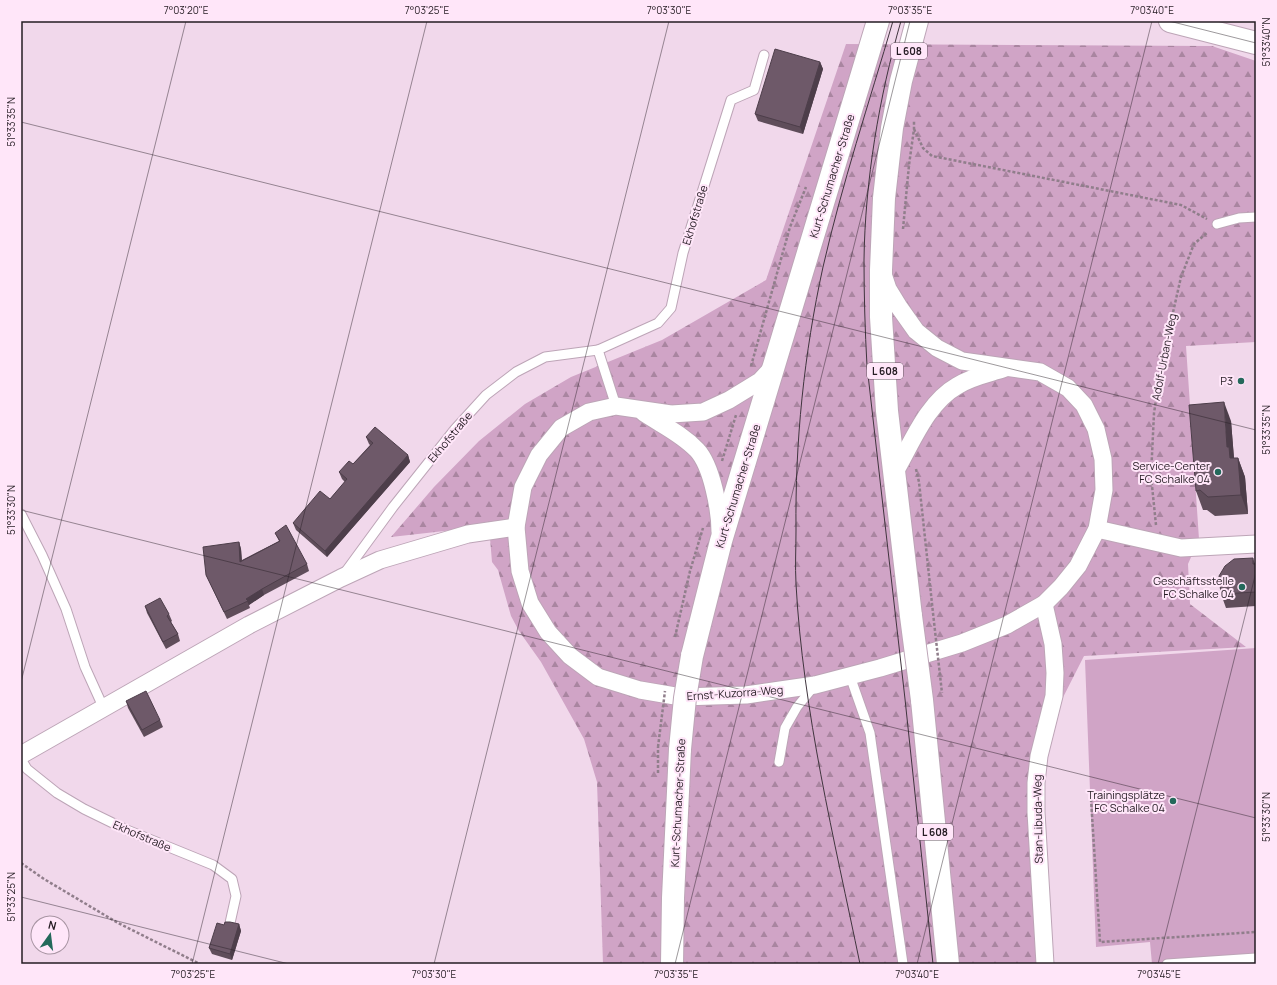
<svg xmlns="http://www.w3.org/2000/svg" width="1277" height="985" font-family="Manrope,sans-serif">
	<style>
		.grass { fill: #d0a4c6 }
		.forest { fill: url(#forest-firs) }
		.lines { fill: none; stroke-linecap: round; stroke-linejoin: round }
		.lane-casing { stroke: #bda5b7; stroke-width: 11 }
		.street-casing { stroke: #bda5b7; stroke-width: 19 }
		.primary-casing { stroke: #bda5b7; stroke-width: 24 }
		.highway-casing { stroke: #bda5b7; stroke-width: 24 }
		.path { stroke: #907e8b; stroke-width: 2.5; stroke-dasharray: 3 2; stroke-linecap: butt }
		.lane { stroke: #fff; stroke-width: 9 }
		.street { stroke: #fff; stroke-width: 17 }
		.primary { stroke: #fff; stroke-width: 22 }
		.highway { stroke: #fff; stroke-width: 22 }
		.tram { stroke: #40353e; stroke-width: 1 }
		.primary-bridge-casing { stroke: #bda5b7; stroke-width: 24; stroke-linecap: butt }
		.path-bridge { stroke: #907e8b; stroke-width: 2.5; stroke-dasharray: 3 2; stroke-linecap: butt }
		.primary-bridge { stroke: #fff; stroke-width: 22 }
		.wall { fill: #5f4d5a }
		.shaded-wall { fill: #4d3e4a }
		.building { fill: #6e5969; stroke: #4d3e4a }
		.ticks { fill: none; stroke: #251c23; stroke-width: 1; stroke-opacity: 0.45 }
		.poi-dot { fill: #24695b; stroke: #ffe6f9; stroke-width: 1.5 }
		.labels { text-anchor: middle; stroke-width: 4; stroke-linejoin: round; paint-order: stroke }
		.shield { fill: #ffe6f9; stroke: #665963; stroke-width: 1 }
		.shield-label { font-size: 10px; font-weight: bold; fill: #251c23 }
		.street-label { font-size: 11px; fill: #251c23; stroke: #ffe6f9 }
		.poi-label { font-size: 11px; fill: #251c23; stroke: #ffe6f9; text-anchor: end }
		.neatline { fill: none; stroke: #251c23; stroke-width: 1.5 }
		.ticks-label { font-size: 10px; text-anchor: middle; fill: #251c23 }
	</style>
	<defs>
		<pattern id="forest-firs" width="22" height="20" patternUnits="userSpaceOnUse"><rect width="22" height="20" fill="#d0a4c6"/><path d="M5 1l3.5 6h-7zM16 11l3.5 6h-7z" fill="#a985a0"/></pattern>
	</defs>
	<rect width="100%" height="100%" fill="#f1d8eb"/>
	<!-- grass -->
	<path class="grass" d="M1256 648V964H1152L1150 942 1096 947 1085 660Z"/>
	<!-- forest -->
	<path class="forest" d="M846 44 1212 46 1256 61V342L1186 346 1199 539 1188 564 1190 604 1246 647 1084 656 1049 725 1034 781 1043 964H603L597 782 584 739 541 662 519 631 511 616 498 570 492 562 489 526 391 537 434 487 479 441 525 404 571 377 662 340 766 280Z"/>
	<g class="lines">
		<defs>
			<g id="lane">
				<path d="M1217 224 1239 218 1256 217"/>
				<path d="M616 406 598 350 658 323 671 308 683 253 731 100 754 90 764 55"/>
				<path d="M21 514 42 555 66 609 85 667 104 709"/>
				<path d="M344 574 393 507 455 429 486 395 516 372 545 357 598 350"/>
				<path d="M850 676 870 733 903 964"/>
				<path d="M21 759 27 769 57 793 84 809 127 830 213 865 232 879 236 896 230 923"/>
				<path d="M779 762 785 728 797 707 815 685"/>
				<path d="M1167 964 1256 958"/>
			</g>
			<g id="street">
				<path d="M774 366 760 381 729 400 703 412 671 414 616 406 589 412 561 428 539 455 523 487 516 527 520 571 530 603 548 632 570 656 598 677 640 690 681 697 746 695 815 685 880 668 962 643 1007 625 1044 604 1061 587 1078 566 1097 529 1104 490 1103 459 1096 429 1084 405 1068 388 1040 372 962 361 937 348 916 331 899 307 888 289 883 274"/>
				<path d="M644 413C662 425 682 434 697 450 712 466 720 511 720 532"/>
				<path d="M895 472C912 443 927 403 957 386 971 377 987 374 1003 369"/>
				<path d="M1097 529 1181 548 1256 544"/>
				<path d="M1044 604 1053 644 1055 673 1054 696 1039 756 1036 783V812L1045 964"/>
				<path d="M21 755 249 625 341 578 380 560 468 534 516 527"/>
			</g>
			<g id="primary">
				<path d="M911 616 887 411 881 317V270L884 198 892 128 901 81 917 21"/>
				<path d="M692 656 721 541 878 21"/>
				<path d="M922 700 948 964"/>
				<path d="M672 964 673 898 680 749"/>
			</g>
			<path id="highway" d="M1170 21 1256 43"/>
		</defs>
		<!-- lane casing -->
		<use href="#lane" class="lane-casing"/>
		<!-- street casing -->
		<use href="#street" class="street-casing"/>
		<!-- primary casing -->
		<use href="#primary" class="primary-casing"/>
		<!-- highway casing -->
		<use href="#highway" class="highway-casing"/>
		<!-- path -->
		<g class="path">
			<path d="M914 129 923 148 932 156 1181 205 1207 219"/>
			<path d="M903 229 909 165 914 129V121"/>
			<path d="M751 366 790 227 806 187"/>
			<path d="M722 461 736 415"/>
			<path d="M916 469 919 482 933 613"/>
			<path d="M1156 525 1151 476 1154 413 1162 361 1181 277 1194 244 1208 232"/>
			<path d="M675 637 690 571 703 528"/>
			<path d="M658 773V747"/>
			<path d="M1091 799 1100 942 1256 932"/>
			<path d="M21 863 44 879 118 923 200 964"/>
		</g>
		<!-- lane -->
		<use href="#lane" class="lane"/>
		<!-- street -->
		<use href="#street" class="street"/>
		<!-- primary -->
		<use href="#primary" class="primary"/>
		<!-- highway -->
		<use href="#highway" class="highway"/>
		<!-- tram -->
		<g class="tram">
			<path d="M901 21C879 97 865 181 864 260 864 295 865 331 867 366L905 699 933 964"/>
			<path d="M860 964C834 838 803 712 796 584 795 566 796 548 796 530 795 442 804 354 823 267 842 184 869 103 893 21"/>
		</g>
		<defs>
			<g id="primary-bridge">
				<path d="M911 616 922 700"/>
				<path d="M680 749 685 698 692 656"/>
			</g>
		</defs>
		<!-- primary-bridge casing -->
		<use href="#primary-bridge" class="primary-bridge-casing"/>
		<!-- path-bridge -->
		<g class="path-bridge">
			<path d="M933 613 942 693"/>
			<path d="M658 747 665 691"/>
		</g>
		<!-- primary-bridge -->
		<use href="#primary-bridge" class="primary-bridge"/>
	</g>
	<!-- wall -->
	<g class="wall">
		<path d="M820 62 823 69 803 134 758 121 755 114Z"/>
		<path d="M1231 421 1234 458H1238L1245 477 1248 514 1215 516 1207 510H1203L1196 491Z"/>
		<path d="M366 437 408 455 410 462 327 557 296 530 293 523 330 499 345 482 342 479 339 472 353 464 370 445 369 444Z"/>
		<path d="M275 533 307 564 309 571 264 595 249 605 250 608 227 619 209 581 206 575 239 542 241 549 242 560 279 541Z"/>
		<path d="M1253 558 1255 564H1256V606L1226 608 1221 594Z"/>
		<path d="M145 606 169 614 172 621 171 622 178 634 180 641 166 649 147 613Z"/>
		<path d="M126 701 160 720 163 727 144 737 128 708Z"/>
		<path d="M239 924 241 931 232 960 212 954 209 948 224 925Z"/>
	</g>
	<!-- shaded-wall -->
	<g class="shaded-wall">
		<path d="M820 62 823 69 803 134 800 127Z"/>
		<path d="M1224 402 1231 421 1234 459 1230 458 1227 447Z"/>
		<path d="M408 455 410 462 327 557 325 551Z"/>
		<path d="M1238 458 1245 477 1248 514 1241 495Z"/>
		<path d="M239 542 241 549 242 568 240 562Z"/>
		<path d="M262 589 264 595 249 605 246 599Z"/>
		<path d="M239 924 241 931 232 960 230 954Z"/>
	</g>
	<!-- building -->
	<g class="building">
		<path d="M775 49 820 62 800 127 755 114Z"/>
		<path d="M1224 402 1227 447H1229L1230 458H1238L1241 495 1208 497 1200 490 1196 491 1189 405Z"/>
		<path d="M375 427 408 455 325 551 293 523 320 491 330 499 347 479 339 472 349 461 353 464 373 443 366 437Z"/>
		<path d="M286 525 307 564 262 589 246 599 248 601 224 612 206 575 203 547 239 542 240 562 280 541 275 533Z"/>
		<path d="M1253 558V564H1256V592L1221 594 1219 576 1225 566 1234 559Z"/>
		<path d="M160 598 169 614 167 616 178 634 163 642 145 606Z"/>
		<path d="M146 691 160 720 142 730 126 701Z"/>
		<path d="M225 922H230L239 924 230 954 209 948 217 923 224 925Z"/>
	</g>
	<!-- ticks -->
	<path class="ticks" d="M1169 21 1256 43M21 122 1256 430M21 510 1256 818M21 682 186 21M21 897 289 964M192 964 427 21M434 964 669 21M675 964 910 21M917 964 1152 21M1158 964 1256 572"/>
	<!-- markers -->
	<g class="poi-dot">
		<circle cx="1241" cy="381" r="4"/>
		<circle cx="1218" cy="472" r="4"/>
		<circle cx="1242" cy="587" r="4"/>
		<circle cx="1173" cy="801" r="4"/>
	</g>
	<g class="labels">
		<!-- shield labels -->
		<g class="shield">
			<rect x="891" y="43" width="36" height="16" rx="3"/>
			<rect x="867" y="363" width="36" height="16" rx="3"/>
			<rect x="917" y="824" width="36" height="16" rx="3"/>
		</g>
		<g class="shield-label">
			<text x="909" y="55">L 608</text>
			<text x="885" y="375">L 608</text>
			<text x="935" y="836">L 608</text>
		</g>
		<!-- street labels -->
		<g class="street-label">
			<text transform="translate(832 176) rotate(-73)" y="4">Kurt-Schumacher-Straße</text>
			<text transform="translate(695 215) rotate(-73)" y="4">Ekhofstraße</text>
			<text transform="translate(1164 357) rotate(-79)" y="4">Adolf-Urban-Weg</text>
			<text transform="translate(450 437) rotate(-50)" y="4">Ekhofstraße</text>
			<text transform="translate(738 486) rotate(-73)" y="4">Kurt-Schumacher-Straße</text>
			<text transform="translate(735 693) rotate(-4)" y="4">Ernst-Kuzorra-Weg</text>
			<text transform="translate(678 803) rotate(-87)" y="4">Kurt-Schumacher-Straße</text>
			<text transform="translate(1038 819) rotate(-91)" y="4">Stan-Libuda-Weg</text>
			<text transform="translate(142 836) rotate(23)" y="4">Ekhofstraße</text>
		</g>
		<!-- poi labels -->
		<g class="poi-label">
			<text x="1233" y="385">P3</text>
			<text x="1210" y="470">Service-Center<tspan x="1210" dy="13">FC Schalke 04</tspan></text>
			<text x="1234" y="585">Geschäftsstelle<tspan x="1234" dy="13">FC Schalke 04</tspan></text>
			<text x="1165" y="799">Trainingsplätze<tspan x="1165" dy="13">FC Schalke 04</tspan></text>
		</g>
	</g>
	<!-- border -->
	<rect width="1277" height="985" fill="none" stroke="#ffe6f9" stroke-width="44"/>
	<!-- north arrow -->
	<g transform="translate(50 935) rotate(14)"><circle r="19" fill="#ffe6f9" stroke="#a895a3"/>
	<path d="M0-3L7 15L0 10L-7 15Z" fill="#24695b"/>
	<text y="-6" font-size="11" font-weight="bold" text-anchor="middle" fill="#251c23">N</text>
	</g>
	<rect x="22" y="22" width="1233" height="941" class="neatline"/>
	<g class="ticks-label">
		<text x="186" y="14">7°03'20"E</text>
		<text x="427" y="14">7°03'25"E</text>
		<text x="669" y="14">7°03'30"E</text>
		<text x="910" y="14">7°03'35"E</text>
		<text x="1152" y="14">7°03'40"E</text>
		<text transform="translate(1266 42) rotate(-90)" y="4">51°33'40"N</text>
		<text transform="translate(11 122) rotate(-90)" y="4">51°33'35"N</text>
		<text transform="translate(1266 430) rotate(-90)" y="4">51°33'35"N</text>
		<text transform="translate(11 510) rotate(-90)" y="4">51°33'30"N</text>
		<text transform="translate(1266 817) rotate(-90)" y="4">51°33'30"N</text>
		<text transform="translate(11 897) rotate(-90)" y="4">51°33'25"N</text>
		<text x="193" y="978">7°03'25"E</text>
		<text x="434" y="978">7°03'30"E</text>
		<text x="676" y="978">7°03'35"E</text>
		<text x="917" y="978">7°03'40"E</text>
		<text x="1159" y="978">7°03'45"E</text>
	</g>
</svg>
